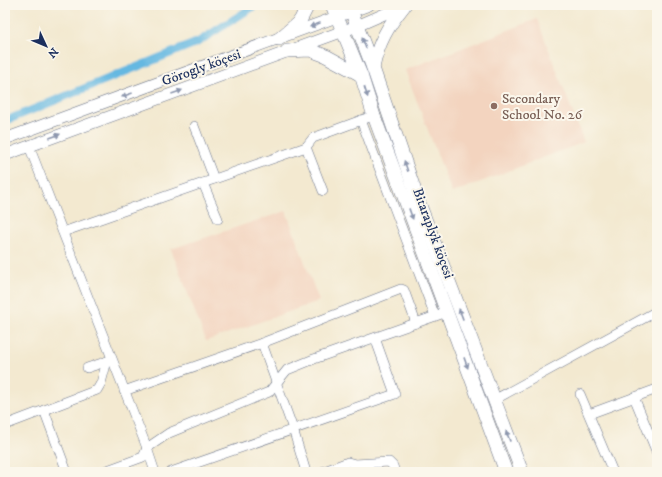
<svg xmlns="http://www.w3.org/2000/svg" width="662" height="477" font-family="'IM FELL DW Pica',serif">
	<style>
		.built { fill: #f3d4bf }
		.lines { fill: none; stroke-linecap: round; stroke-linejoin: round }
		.canal { stroke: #65b8e1; stroke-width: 8 }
		.minor-casing { stroke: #677086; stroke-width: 10 }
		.major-casing { stroke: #677086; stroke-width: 12 }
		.highway-casing { stroke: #677086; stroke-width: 14 }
		.minor { stroke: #fff; stroke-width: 9 }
		.major { stroke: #fff; stroke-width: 11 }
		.highway { stroke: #fff; stroke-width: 13 }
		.oneway { fill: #8d97ae }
		.education-dot { fill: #8d6e63; stroke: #fbf7ec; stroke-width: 1.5 }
		.labels { text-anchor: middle; stroke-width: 4; stroke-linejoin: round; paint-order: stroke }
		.street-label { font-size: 14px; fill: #1b2f5e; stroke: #fbf7ec }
		.education-label { font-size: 14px; fill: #785e54; stroke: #fbf7ec; text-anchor: start }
	</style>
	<rect width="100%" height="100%" fill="#fbf7ec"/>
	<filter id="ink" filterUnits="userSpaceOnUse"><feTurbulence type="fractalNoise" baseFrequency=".025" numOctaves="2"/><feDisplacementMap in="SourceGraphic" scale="8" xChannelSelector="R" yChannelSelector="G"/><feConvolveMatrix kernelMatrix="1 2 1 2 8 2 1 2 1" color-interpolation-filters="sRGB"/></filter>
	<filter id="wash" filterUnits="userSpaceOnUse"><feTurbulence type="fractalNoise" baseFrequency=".012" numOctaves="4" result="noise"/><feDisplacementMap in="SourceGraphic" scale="16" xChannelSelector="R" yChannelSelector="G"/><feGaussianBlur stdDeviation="0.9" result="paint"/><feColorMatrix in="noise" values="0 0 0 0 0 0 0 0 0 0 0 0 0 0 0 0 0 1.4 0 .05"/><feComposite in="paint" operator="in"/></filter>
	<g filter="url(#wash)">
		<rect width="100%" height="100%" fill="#f3e9d0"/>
		<!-- built -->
		<g class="built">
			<path d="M537 19 584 142 452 193 405 70Z"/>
			<path d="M286 211 319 301 206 341 171 249Z"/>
		</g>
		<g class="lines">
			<!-- canal -->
			<path class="canal" d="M5 121 198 42 256 5"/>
		</g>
	</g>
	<g filter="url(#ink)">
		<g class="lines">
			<defs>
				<g id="minor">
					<path d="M361 120 435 316"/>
					<path d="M194 126 214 179"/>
					<path d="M29 146 147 448 169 433 269 392 287 370 314 359 447 312"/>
					<path d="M203 183 218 219"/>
					<path d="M323 191 306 147 313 138 367 118"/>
					<path d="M63 232 306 147"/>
					<path d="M87 368 111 360"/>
					<path d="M124 391 262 343"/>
					<path d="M580 394 613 472"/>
					<path d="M634 397 657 453"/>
					<path d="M494 400 657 311"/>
					<path d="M44 410 67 472"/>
					<path d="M589 414 657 389"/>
					<path d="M5 425 97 390 101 383 107 361"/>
					<path d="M147 448 155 472"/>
					<path d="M355 464 389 462 393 466 395 472"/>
					<path d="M102 472 143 457 147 448"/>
					<path d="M171 472 395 394 375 338"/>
					<path d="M306 472 293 429 262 343 401 289 404 290 416 323"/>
					<path d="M322 472 348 462 355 464 358 472"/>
				</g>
				<g id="major">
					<path d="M5 139 369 5"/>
					<path d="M5 155 357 26 405 5"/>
				</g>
				<g id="highway">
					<path d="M332 5 361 75 374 116 506 472"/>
					<path d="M349 5 373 68 419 203 522 472"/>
					<path d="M279 39 300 21 308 5"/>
					<path d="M287 51 310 50 326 56 361 75"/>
					<path d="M373 68C378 43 388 26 404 6"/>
				</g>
			</defs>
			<!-- minor casing -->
			<use href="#minor" class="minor-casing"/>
			<!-- major casing -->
			<use href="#major" class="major-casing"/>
			<!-- highway casing -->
			<use href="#highway" class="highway-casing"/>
			<!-- minor -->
			<use href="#minor" class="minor"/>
			<!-- major -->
			<use href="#major" class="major"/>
			<!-- highway -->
			<use href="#highway" class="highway"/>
		</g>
		<!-- one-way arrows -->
		<defs><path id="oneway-solid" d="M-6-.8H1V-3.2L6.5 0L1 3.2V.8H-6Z"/></defs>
		<g class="oneway">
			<use href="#oneway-solid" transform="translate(315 25) rotate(159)"/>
			<use href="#oneway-solid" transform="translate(364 43) rotate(-110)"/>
			<use href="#oneway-solid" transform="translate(177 92) rotate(-20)"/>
			<use href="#oneway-solid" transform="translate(366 92) rotate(72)"/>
			<use href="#oneway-solid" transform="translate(127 95) rotate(160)"/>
			<use href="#oneway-solid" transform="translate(55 136) rotate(-20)"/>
			<use href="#oneway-solid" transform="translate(406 166) rotate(-109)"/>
			<use href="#oneway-solid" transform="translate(411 214) rotate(70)"/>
			<use href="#oneway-solid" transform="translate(461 314) rotate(-111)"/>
			<use href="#oneway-solid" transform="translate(466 363) rotate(70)"/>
			<use href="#oneway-solid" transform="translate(508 436) rotate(-111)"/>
		</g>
	</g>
	<!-- markers -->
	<circle class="education-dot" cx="494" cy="106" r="4"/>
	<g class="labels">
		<!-- street labels -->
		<g class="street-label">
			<text transform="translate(201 67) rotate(-20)" y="5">Görogly köçesi</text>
			<text transform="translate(434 233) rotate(70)" y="5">Bitaraplyk köçesi</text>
		</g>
		<!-- education labels -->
		<g class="education-label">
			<text x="502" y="103">Secondary<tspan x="502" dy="16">School No. 26</tspan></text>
		</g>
	</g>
	<!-- margin -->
	<rect width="662" height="477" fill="none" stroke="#fbf7ec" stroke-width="20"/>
	<!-- north arrow -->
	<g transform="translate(46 46) rotate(134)" stroke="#fbf7ec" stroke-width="3" paint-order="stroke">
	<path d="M0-3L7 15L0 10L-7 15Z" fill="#1b2f5e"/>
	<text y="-6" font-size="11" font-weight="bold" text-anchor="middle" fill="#1b2f5e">N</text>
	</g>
</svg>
